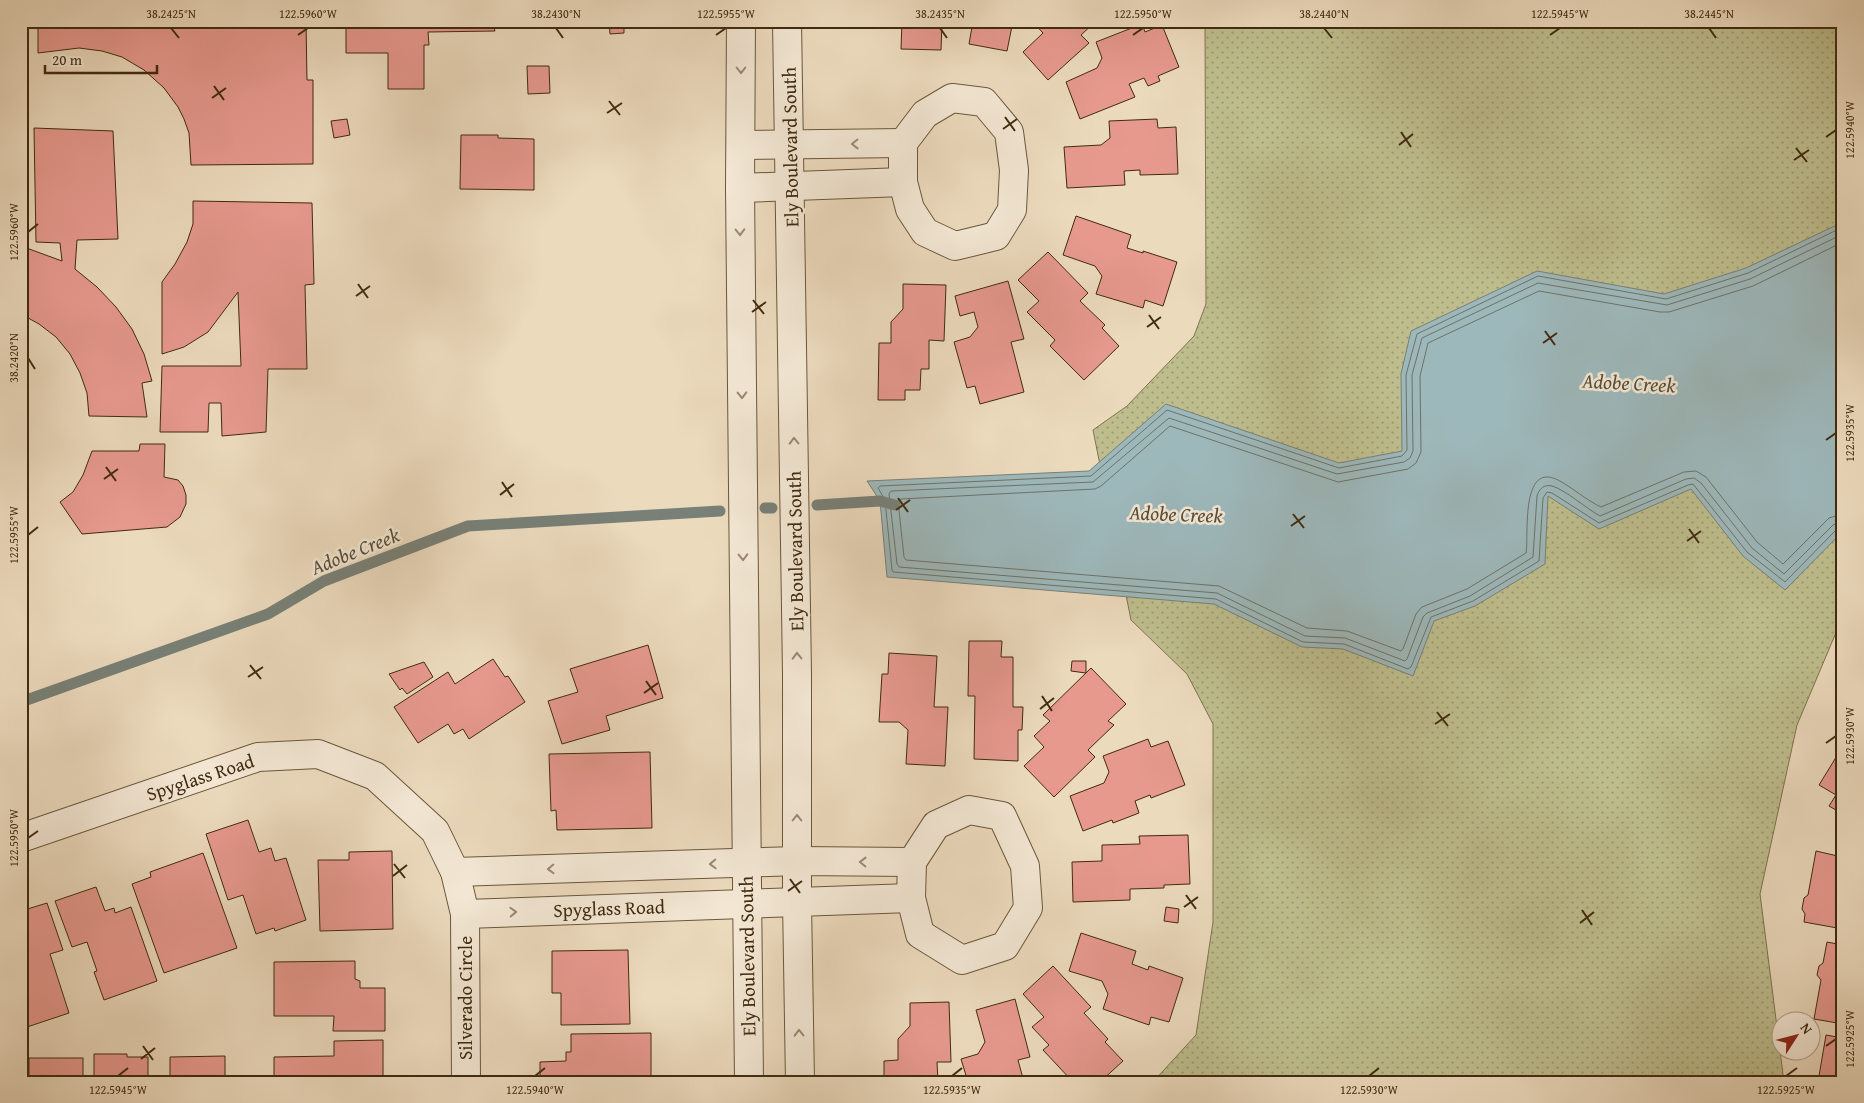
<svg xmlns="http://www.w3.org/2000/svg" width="1864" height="1103" font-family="'Gentium Book Plus',serif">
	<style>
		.grass { fill: url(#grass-dots); stroke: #7f744e }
		.water { fill: #9db8bb; stroke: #788077 }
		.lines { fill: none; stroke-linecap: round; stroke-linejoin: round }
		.shore { stroke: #6e7266; stroke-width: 1 }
		.stream { stroke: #788077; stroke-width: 11 }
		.building { fill: #e7998e; stroke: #402b10 }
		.minor-casing { stroke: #6b573b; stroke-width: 30 }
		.tertiary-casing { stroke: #6b573b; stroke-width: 30 }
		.minor { stroke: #f3e7d4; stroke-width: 28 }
		.tertiary { stroke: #f3e7d4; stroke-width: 28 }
		.oneway { stroke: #9a8972 }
		.ticks { fill: none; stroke: #402b10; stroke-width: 2 }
		.labels { text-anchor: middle; stroke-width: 5; stroke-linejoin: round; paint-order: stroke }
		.street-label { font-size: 19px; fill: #402b10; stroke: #f3e7d4 }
		.water-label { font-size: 20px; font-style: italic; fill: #574e3b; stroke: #f3e7d4 }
		.neatline { fill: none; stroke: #402b10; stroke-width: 2 }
		.ticks-label { font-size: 12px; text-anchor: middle; fill: #402b10 }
	</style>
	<defs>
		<pattern id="grass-dots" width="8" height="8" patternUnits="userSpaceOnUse" patternTransform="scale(1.25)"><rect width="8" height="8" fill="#bebd8d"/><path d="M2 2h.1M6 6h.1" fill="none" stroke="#9c9a72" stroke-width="1.8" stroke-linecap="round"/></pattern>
	</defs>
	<rect width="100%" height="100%" fill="#ecdabd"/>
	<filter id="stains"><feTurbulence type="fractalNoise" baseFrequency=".004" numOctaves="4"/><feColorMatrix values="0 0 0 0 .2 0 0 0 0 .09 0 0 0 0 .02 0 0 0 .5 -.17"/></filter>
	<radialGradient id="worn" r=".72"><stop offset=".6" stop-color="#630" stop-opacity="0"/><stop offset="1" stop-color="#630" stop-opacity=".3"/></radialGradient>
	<!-- grass -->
	<path class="grass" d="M1205 21H1843V616L1797 725 1760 894 1784 1082H1153L1196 1035 1213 922V724L1187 674 1131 620 1093 430 1127 406 1194 336 1206 304Z"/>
	<!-- water -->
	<path class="water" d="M1843 222V531L1785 590 1743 556 1691 489 1599 529 1548 496 1545 564 1475 606 1434 621 1413 676 1343 649 1302 647 1214 604 887 577 880 501 867 481 1089 471 1166 404 1339 463 1402 451 1401 374 1411 331 1537 271 1664 294 1746 268Z"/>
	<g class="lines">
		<!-- shore -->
		<g class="shore">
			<path d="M1843 227 1748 273 1666 299 1538 276 1417 334 1406 375 1407 450 1402 456 1339 468 1167 410 1091 476 880 486 878 488 885 500 892 570 893 572 1216 599 1303 642 1344 644 1408 669 1411 667 1431 617 1473 601 1539 561 1543 498 1547 492 1552 493 1599 523 1688 485 1693 484 1747 552 1785 582 1837 529 1843 528"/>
			<path d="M1843 234 1750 279 1667 305 1538 283 1422 338 1412 375 1413 451 1410 458 1404 462 1337 474 1169 418 1093 482 891 491 889 494 897 564 899 567 1217 593 1305 636 1345 638 1405 661 1407 659 1423 617 1427 613 1470 596 1533 557 1537 496C1539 489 1544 484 1552 486 1564 489 1587 509 1600 516L1686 479 1694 478 1701 483 1752 548 1784 574 1833 525 1843 521"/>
			<path d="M1843 242 1753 286 1669 312H1660L1539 291 1428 343 1420 376 1421 452 1416 463 1408 469 1338 482 1170 426 1101 486 1095 489 901 499 898 501 904 557 906 560 1219 586 1307 628 1347 631 1401 651 1403 649 1416 614 1422 607 1467 589 1526 553C1529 536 1520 461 1558 480 1573 488 1586 500 1601 507L1684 472 1696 471 1706 477 1757 542 1783 564 1829 518 1843 514"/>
		</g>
		<!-- stream -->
		<g class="stream">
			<path d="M817 505 880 501 895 505"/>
			<path d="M765 508H772"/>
			<path d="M21 702 268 614 324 581 468 526 720 511"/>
		</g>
	</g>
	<!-- building -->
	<g class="building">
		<path d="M38 21H306L307 80H313V164L191 165 189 133 184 119 178 107 164 88 144 70 122 57 102 51 79 48 38 53Z"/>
		<path d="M346 21H528L529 27H494L495 31 428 32 429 45H424V89H388V53H346Z"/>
		<path d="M609 21H624V33L610 34Z"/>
		<path d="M902 21H942L941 50 901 49Z"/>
		<path d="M973 21H1013L1007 51 969 44Z"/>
		<path d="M1032 21H1096L1081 35 1089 43 1048 80 1023 52 1043 33Z"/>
		<path d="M1142 24 1145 32 1162 25 1179 67 1158 76 1160 81 1148 86 1144 78 1129 84 1135 97 1080 119 1066 82 1097 68 1102 58 1096 42Z"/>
		<path d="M527 66H549L550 93 528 94Z"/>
		<path d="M347 119 350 135 334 138 331 121Z"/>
		<path d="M1157 119 1158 128 1176 127 1178 174 1140 175V170L1124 171 1125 185 1067 188 1064 147 1101 145 1110 138 1109 121Z"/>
		<path d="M34 128 113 131 118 239 77 240 75 269 97 287 116 307 132 329 144 354 152 381 142 383 147 417 89 416 87 393 80 373 70 354 56 337 39 324 21 314V246L62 261 60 243 36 242Z"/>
		<path d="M461 135H498V138L534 139V190L460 189Z"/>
		<path d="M193 201 312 203 314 284 305 285 307 369H268L266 432 222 436 221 403H209L208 432H160L162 366H241L238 292 208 332 184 347 162 354V282L175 264 187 242 193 224Z"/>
		<path d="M1076 216 1131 235 1127 248 1143 253V251L1177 262 1163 306 1145 300 1143 308 1096 294 1102 276 1095 266 1063 255Z"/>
		<path d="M1048 252 1088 293 1080 301 1105 325 1102 328 1119 346 1084 380 1050 346 1055 340 1027 312 1039 301 1018 280Z"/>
		<path d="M1008 281 1024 339 1011 342 1024 392 980 404 975 386 967 388 954 342 970 337 978 327 974 312 960 316 955 296Z"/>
		<path d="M903 284 946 285 944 341 929 340V369H921L920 390H905V400H878L879 343H891V322L903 309Z"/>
		<path d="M140 444H165L164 477 178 480 183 486 186 495V504L180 517 167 527 82 534 60 502 73 492 83 475 92 451H139Z"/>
		<path d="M969 641H1002L1001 657H1013V707H1023L1022 730H1018V761L974 759 975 696H968Z"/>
		<path d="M648 645 663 698 606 716 610 730 562 744 548 701 578 692 570 669Z"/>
		<path d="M889 653 937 656 934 707H948L945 766 906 764 908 730 899 722H879L882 674H888Z"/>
		<path d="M493 659 505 677 508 676 525 702 469 739 463 729 454 734 448 724 418 743 394 707 448 672 455 684Z"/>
		<path d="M1072 661H1086V673L1071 671Z"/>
		<path d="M424 662 433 677 407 694 402 688 400 690 389 674Z"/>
		<path d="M1091 668 1126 704 1108 721 1114 725 1088 750 1095 757 1054 797 1024 766 1044 747 1034 736 1050 721 1043 715Z"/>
		<path d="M1148 739 1151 747 1168 741 1185 785 1151 798 1150 795 1135 801 1139 813 1113 823 1112 820 1083 831 1070 796 1104 783 1109 772 1103 756Z"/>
		<path d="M1843 746V814L1829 806 1836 795 1819 785Z"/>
		<path d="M650 752 652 828 557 830 556 810 551 811 549 754Z"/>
		<path d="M248 820 259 852 271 848 275 861 286 858 306 920 275 931 274 928 256 934 243 895 228 900 206 834Z"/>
		<path d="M1188 835 1190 884 1164 885V888L1130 889V900L1073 902 1072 862 1102 861V845L1140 844 1139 836Z"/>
		<path d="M392 851 393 929 320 931 318 860H349V852Z"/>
		<path d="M1816 851 1842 857 1843 854V929L1804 922 1805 914 1802 909 1804 898 1808 895Z"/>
		<path d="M203 853 237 948 164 973 132 884 151 877 150 872Z"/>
		<path d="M96 887 105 911 114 908 115 913 131 907 157 981 104 1000 94 972 97 971 87 942 72 947 55 901Z"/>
		<path d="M47 903 63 950 50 954 69 1013 21 1029V911Z"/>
		<path d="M1166 907 1179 909 1178 923 1164 921Z"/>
		<path d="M1081 933 1136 951 1132 964 1148 970 1149 966 1183 978 1169 1022 1151 1017 1149 1025 1103 1009 1108 994 1102 981 1069 971Z"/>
		<path d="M1827 942 1843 945V1024L1814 1019 1821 980 1817 975 1819 966 1823 963Z"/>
		<path d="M628 950 630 1024 561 1025V993H552V951Z"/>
		<path d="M355 961V979L360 981V988H385V1031H333L334 1016H274V962Z"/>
		<path d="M1053 966 1091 1007 1084 1013 1108 1039 1105 1042 1123 1061 1100 1082H1073L1043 1050 1049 1045 1032 1027 1044 1017 1023 994Z"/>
		<path d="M1015 999 1030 1057 1018 1060 1024 1082H968L961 1059 978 1054 985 1042 976 1010Z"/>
		<path d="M949 1002 951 1062H937L938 1082H884V1061L898 1060V1039L910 1026V1003Z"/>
		<path d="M651 1033V1082H540V1062L566 1061V1052H571V1034Z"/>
		<path d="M1826 1035 1843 1038V1082H1818Z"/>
		<path d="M383 1040V1081L274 1082V1057L334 1056V1041Z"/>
		<path d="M94 1054H127V1057H148V1082H94Z"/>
		<path d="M225 1056V1082H170V1057Z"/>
		<rect x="29" y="1058" width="54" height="24"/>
	</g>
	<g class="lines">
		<defs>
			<g id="minor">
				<path d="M952 98 984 102 1009 132 1014 170 1012 210 996 236 955 246 925 232 910 209 903 182V143L925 114Z"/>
				<path d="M741 145 903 143"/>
				<path d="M740 188 903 182"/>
				<path d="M969 810 1002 816 1025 866 1028 908 1005 946 962 960 920 934 911 898 912 862 936 825Z"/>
				<path d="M21 838 258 757 318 754 375 776 435 831 455 872 465 914 466 1082"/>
				<path d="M455 872 797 861 912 862"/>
				<path d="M465 914 911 898"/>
			</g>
			<g id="tertiary">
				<path d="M741 21 740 188 749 1082"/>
				<path d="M787 21 797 674V901L800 1082"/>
			</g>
		</defs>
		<!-- minor casing -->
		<use href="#minor" class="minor-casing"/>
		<!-- tertiary casing -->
		<use href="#tertiary" class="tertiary-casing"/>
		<!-- minor -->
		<use href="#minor" class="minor"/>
		<!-- tertiary -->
		<use href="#tertiary" class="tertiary"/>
	</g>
	<!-- one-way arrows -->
	<defs><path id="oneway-chevron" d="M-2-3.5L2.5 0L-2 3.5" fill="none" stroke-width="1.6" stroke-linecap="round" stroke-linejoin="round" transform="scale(1.25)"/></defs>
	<g class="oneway">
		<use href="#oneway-chevron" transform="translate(741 70) rotate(90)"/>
		<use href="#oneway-chevron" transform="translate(855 144) rotate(179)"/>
		<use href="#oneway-chevron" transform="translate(740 232) rotate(89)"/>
		<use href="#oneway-chevron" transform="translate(742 395) rotate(89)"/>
		<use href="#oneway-chevron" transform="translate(794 441) rotate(-91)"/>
		<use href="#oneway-chevron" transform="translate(743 557) rotate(89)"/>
		<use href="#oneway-chevron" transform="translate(797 656) rotate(-91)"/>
		<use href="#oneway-chevron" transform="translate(797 818) rotate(-90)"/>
		<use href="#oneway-chevron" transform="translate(863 862) rotate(-179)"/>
		<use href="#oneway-chevron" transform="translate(713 864) rotate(178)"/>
		<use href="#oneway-chevron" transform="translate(551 869) rotate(178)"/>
		<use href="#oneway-chevron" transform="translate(513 912) rotate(-2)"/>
		<use href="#oneway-chevron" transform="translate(799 1033) rotate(-91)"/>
	</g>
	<!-- ticks -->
	<path class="ticks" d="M171 28 179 38M556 28 563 38M940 28 947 38M1324 28 1332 38M1709 28 1716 38M298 35 308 28M716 35 726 28M1133 35 1143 28M1550 35 1560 28M214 86 224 100M212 98 226 88M609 101 620 115M607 113 622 103M1005 117 1015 131M1003 129 1017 119M1401 132 1411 147M1826 137 1836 130M1399 145 1413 134M1796 148 1807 162M1794 160 1809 150M28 232 38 224M358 284 368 298M356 296 370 286M753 300 764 314M752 312 766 302M1149 315 1159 329M1147 327 1161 317M1545 331 1555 345M1543 343 1557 333M28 358 35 369M1826 440 1836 433M106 467 116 481M104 479 118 469M502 482 512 497M500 495 514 484M898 498 908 512M896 510 910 500M1293 514 1304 528M1291 526 1305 516M1689 529 1699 543M28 535 38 527M1687 541 1701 531M250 665 261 679M248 677 263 667M646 681 656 695M644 693 658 683M1042 696 1052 711M1040 709 1054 698M1437 712 1448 726M1435 724 1450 714M1826 743 1836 736M28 838 38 831M394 864 405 878M393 876 407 865M790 879 800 893M788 891 802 881M1186 895 1196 909M1184 907 1198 897M1582 910 1592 925M1580 923 1594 912M143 1046 153 1060M1826 1046 1836 1039M141 1059 155 1048M118 1076 128 1068M535 1076 545 1068M952 1076 962 1068M1369 1076 1379 1068M1786 1076 1797 1068"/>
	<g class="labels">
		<!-- street labels -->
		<g class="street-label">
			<text transform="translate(790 147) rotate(-91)" y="7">Ely Boulevard South</text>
			<text transform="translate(795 551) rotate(-91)" y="7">Ely Boulevard South</text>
			<text transform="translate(200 777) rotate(-18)" y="7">Spyglass Road</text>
			<text transform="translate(609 908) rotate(-2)" y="7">Spyglass Road</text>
			<text transform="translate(747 956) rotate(-91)" y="7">Ely Boulevard South</text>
			<text transform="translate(465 998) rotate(-90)" y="7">Silverado Circle</text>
		</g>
		<!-- water labels -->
		<g class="water-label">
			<text transform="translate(1629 383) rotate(3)" y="7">Adobe Creek</text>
			<text transform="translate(1176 514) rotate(2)" y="7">Adobe Creek</text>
			<text transform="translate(355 551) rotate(-22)" y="7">Adobe Creek</text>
		</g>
	</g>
	<!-- margin -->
	<rect width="1864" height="1103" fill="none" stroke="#ecdabd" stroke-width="55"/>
	<!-- north arrow -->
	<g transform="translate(1796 1036) rotate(54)"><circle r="24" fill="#f3e7d4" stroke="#ab9c86"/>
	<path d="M0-4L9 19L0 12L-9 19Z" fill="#8f2418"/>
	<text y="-8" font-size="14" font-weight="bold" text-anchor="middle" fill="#402b10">N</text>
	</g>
	<!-- scale -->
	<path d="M45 65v8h112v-8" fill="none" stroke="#402b10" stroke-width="2.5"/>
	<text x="52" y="65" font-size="15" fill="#402b10" stroke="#f3e7d4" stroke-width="4" paint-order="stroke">20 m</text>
	<rect x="28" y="28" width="1808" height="1048" class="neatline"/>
	<g class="ticks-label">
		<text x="171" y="18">38.2425°N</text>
		<text x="308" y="18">122.5960°W</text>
		<text x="556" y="18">38.2430°N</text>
		<text x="726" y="18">122.5955°W</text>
		<text x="940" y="18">38.2435°N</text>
		<text x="1143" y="18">122.5950°W</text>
		<text x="1324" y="18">38.2440°N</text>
		<text x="1560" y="18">122.5945°W</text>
		<text x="1709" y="18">38.2445°N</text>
		<text transform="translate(1850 130) rotate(-90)" y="4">122.5940°W</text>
		<text transform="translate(14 232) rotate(-90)" y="4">122.5960°W</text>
		<text transform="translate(14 358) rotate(-90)" y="4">38.2420°N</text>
		<text transform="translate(1850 433) rotate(-90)" y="4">122.5935°W</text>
		<text transform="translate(14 535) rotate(-90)" y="4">122.5955°W</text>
		<text transform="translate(1850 736) rotate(-90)" y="4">122.5930°W</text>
		<text transform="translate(14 838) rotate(-90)" y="4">122.5950°W</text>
		<text transform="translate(1850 1039) rotate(-90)" y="4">122.5925°W</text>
		<text x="118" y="1094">122.5945°W</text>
		<text x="535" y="1094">122.5940°W</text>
		<text x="952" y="1094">122.5935°W</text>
		<text x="1369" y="1094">122.5930°W</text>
		<text x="1786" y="1094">122.5925°W</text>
	</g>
	<rect width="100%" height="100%" filter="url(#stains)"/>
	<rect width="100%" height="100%" fill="url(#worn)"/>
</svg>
